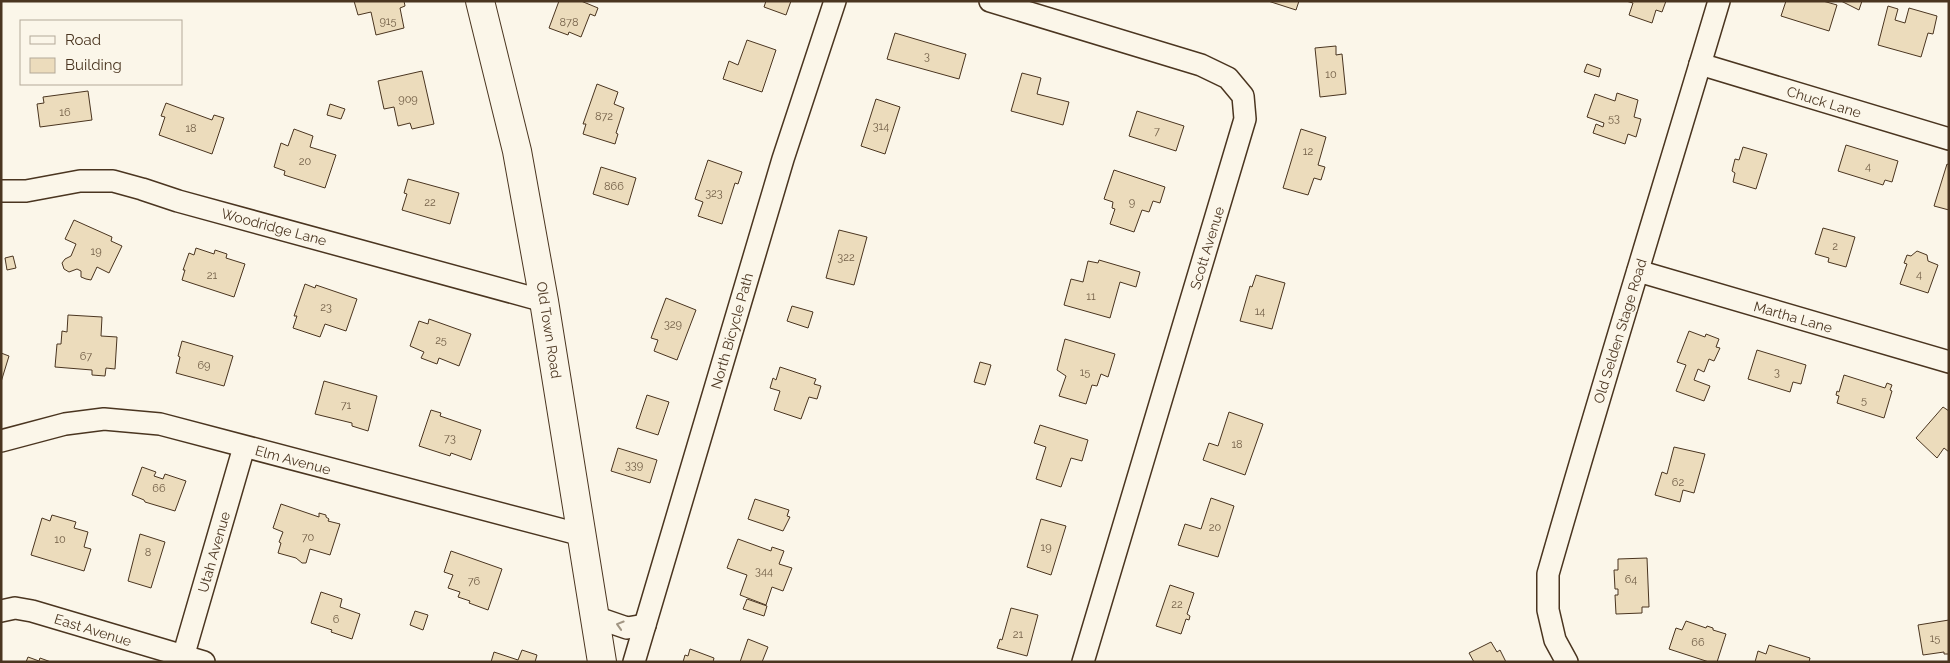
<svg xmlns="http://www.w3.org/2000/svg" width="1950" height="663" font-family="Raleway,sans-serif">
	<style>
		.building { fill: #ecdcbc; stroke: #4a3520 }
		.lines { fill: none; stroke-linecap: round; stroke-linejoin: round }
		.minor-casing { stroke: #4a3520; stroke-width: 24 }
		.major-casing { stroke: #4a3520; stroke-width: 30 }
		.minor { stroke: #fbf6e9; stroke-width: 21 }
		.major { stroke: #fbf6e9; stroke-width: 28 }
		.oneway { stroke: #a29684 }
		.labels { text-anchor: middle; stroke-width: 4; stroke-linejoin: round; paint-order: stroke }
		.number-label { font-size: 11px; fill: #725f47 }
		.street-label { font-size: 14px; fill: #4a3520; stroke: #fbf6e9 }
	</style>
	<rect width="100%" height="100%" fill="#fbf6e9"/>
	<!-- building -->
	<g class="building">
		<path d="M354 1H404L405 6 400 8 404 28 376 35 371 12 358 15Z"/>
		<path d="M559 1H581L598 8 595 16 590 14 581 37 569 32 568 35 549 28Z"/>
		<path d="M766 1H791L786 15 764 7Z"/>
		<path d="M1268 1H1299L1296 10Z"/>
		<path d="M1626 1H1666L1662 12 1656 10 1652 23 1629 15 1633 3Z"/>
		<path d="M1786 1H1823L1837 5 1829 31 1781 16Z"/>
		<path d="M1841 1H1862L1859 10Z"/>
		<path d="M1888 6 1898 9 1895 20 1905 23 1909 8 1937 16 1933 34 1928 33 1921 57 1878 45Z"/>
		<path d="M895 33 966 54 959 79 887 59Z"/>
		<path d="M747 40 776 50 762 92 723 79 729 61 738 65Z"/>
		<path d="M1336 46V55L1342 54 1346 94 1320 97 1315 48Z"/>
		<path d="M1587 64 1601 69 1599 77 1584 72Z"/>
		<path d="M422 71 434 124 412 129 410 123 398 126 394 107 384 109 378 81Z"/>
		<path d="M1022 73 1041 78 1037 94 1069 102 1063 125 1011 111Z"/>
		<path d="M597 84 618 92 614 104 624 108 616 133 618 134 615 144 583 134 586 124H583Z"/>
		<path d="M88 91 92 120 40 127 37 104 44 103 43 97Z"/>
		<path d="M1617 93 1638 100 1634 117 1641 119 1636 137 1628 134 1625 144 1593 133 1596 124 1603 127 1604 123 1587 117 1595 94 1615 101Z"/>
		<path d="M876 99 900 107 885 154 861 146Z"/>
		<path d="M166 103 212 120 214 115 224 118 212 154 159 135 165 117 161 116Z"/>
		<path d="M330 104 345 109 341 119 327 115Z"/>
		<path d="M1137 111 1184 126 1176 151 1129 136Z"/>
		<path d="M294 129 313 136 310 147 336 155 325 188 284 175 285 171 274 167 281 143 288 146Z"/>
		<path d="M1301 129 1326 137 1318 165 1325 167 1321 180 1314 178 1308 195 1283 188Z"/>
		<path d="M1846 145 1898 161 1892 182 1885 180 1883 185 1838 171Z"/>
		<path d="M1743 147 1767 154 1756 189 1733 182 1735 173 1732 171 1735 159 1739 160Z"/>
		<path d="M708 160 742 172 738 184 735 183 722 224 698 216 703 202 695 199Z"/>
		<path d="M1947 164 1949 165V210L1934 206Z"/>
		<path d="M601 167 636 178 628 205 593 194Z"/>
		<path d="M1114 170 1165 187 1160 203 1153 201 1149 212 1142 210 1134 232 1110 224 1115 209 1112 208 1113 202 1104 199Z"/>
		<path d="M408 179 459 193 450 224 402 210 407 194 404 193Z"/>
		<path d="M74 220 112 237 111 241 122 246 109 273 97 267 91 280 86 279 81 277V271L77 269 69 272 64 269 62 263 65 259 71 256 76 244 65 239Z"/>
		<path d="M1823 228 1855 237 1846 267 1828 262 1829 258 1815 254Z"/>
		<path d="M839 230 867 237 854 285 826 278Z"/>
		<path d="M196 248 214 254 215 250 227 254 226 258 245 264 234 297 182 280 185 270H183L189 253 194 255Z"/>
		<path d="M1917 251 1927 255 1928 261 1938 265 1928 293 1900 284 1907 264 1904 263 1907 255 1911 256Z"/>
		<path d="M13 256 16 268 7 270 5 258Z"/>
		<path d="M1099 260 1140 272 1136 287 1120 282 1110 318 1064 305 1071 279 1083 282 1088 261 1098 263Z"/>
		<path d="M1256 275 1285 283 1272 329 1240 321 1250 286 1252 287Z"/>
		<path d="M305 284 315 288 316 285 357 299 346 331 325 324 320 337 293 328 297 316H294Z"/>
		<path d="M666 298 696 310 677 360 654 351 658 340 651 338Z"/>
		<path d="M792 306 813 312 808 328 787 321Z"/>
		<path d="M68 315 102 317 101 336 117 337 115 369 106 368 105 376 92 375V370L55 367 57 344H61L62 331 67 332Z"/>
		<path d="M429 319 471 334 459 366 439 358 437 364 421 358 424 352 410 346 419 321 428 324Z"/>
		<path d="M1689 331 1705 337 1706 334 1719 339 1716 347 1720 348 1714 361 1709 359 1704 372 1698 369 1694 380 1710 386 1704 401 1676 391 1686 365 1677 362Z"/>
		<path d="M1065 339 1115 354 1108 377 1101 374 1097 386 1092 385 1086 404 1059 396 1066 376 1057 370Z"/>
		<path d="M182 341 233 356 224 386 176 373 180 357 178 356Z"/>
		<path d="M1757 350 1806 365 1801 384 1793 382 1790 392 1748 379Z"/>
		<path d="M1 353 9 356 1 382Z"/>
		<path d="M980 362 991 365 985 385 974 382Z"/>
		<path d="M780 367 816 379 814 384 821 386 817 399 809 397 801 419 774 410 780 391 770 388 773 378 776 380Z"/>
		<path d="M1844 375 1885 388 1887 383 1892 385 1890 390 1892 391 1884 418 1837 403 1839 396 1836 395 1837 391 1839 392Z"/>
		<path d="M324 381 377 396 368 431 352 426V423L315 414Z"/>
		<path d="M647 395 669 402 658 435 636 428Z"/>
		<path d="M1943 407 1949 411V452L1944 448 1937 458 1916 438Z"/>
		<path d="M431 410 441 413 440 416 481 430 471 460 451 453 450 456 419 446Z"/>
		<path d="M1229 412 1263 424 1245 475 1203 460 1209 443 1218 446Z"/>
		<path d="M1040 425 1088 440 1082 461 1071 458 1061 487 1036 479 1046 447 1034 443Z"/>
		<path d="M1674 447 1705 454 1694 493 1683 490 1680 502 1655 495 1662 472 1667 474Z"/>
		<path d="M618 448 657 460 650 483 611 471Z"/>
		<path d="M142 467 156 472 154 476 163 479 165 474 186 481 175 511 145 502 144 500 132 495Z"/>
		<path d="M1211 498 1234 506 1218 557 1178 545 1185 524 1201 529Z"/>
		<path d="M755 499 789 510 787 516 790 517 783 531 748 519Z"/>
		<path d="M281 504 319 517V513L326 515V517L329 519 328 521 340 524 330 555 310 549 306 563H302L296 558 278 553 281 543 279 542 283 532 273 528Z"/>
		<path d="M52 515 76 522 74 528 88 532 84 547 91 549 84 571 31 555 42 518 50 521Z"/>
		<path d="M1041 519 1066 526 1051 575 1027 567Z"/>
		<path d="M140 534 165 542 151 588 128 581Z"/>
		<path d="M738 539 771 551 772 547 784 551 779 564 792 568 783 591 772 587 766 605 740 595 747 575 727 568Z"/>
		<path d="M451 551 502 569 488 610 469 603 470 601 458 597 460 592 448 588 453 575 444 572Z"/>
		<path d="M1647 558 1649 607H1642V613L1616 614 1615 595H1618V589H1615L1614 570H1618V559Z"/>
		<path d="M1170 585 1194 593 1187 614 1190 616 1189 620 1186 619 1181 634 1156 626Z"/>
		<path d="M321 592 342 599 340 607 360 614 352 639 331 632 332 630 311 623Z"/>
		<path d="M747 599 767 606 764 616 743 609Z"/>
		<path d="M1011 608 1038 615 1027 656 997 648 1000 639 1002 640Z"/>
		<path d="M415 611 428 615 423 630 410 625Z"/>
		<path d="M1949 620V654H1944V652L1923 655 1918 625Z"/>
		<path d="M1686 621 1706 628 1707 626 1713 628V630L1726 634 1717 662H1709L1669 649 1676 628 1682 630Z"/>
		<path d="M748 639 768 647 762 662H740Z"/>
		<path d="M1491 642 1497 652 1500 650 1506 662H1474L1469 653Z"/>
		<path d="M1769 645 1810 658 1809 662H1755L1758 651 1766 654Z"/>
		<path d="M690 649 714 658 713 662H683L685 655 688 656Z"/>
		<path d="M522 650 537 655 535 662H491L494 652 518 660Z"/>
		<path d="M28 657 39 661 40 658 51 662H26Z"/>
	</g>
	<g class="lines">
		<defs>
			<g id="minor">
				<path d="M990 1 1201 65 1228 78 1243 96 1245 119 1083 662"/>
				<path d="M1700 64 1949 139"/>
				<path d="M1 191H26L80 181H113L142 189 178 201 544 301"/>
				<path d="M1638 271 1949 362"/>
				<path d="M1 441 65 424 104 419 160 424 582 535"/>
				<path d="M1 611 15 608 32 611 204 662"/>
				<path d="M595 617 627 628 645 625"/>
				<path d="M183 657 244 447"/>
				<path d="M634 662 783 159 835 1"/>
				<path d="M1567 662 1555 640 1548 610V574C1603 382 1662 192 1719 1"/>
			</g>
			<path id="major" d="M480 1 517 151 544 301 602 662"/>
		</defs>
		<!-- minor casing -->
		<use href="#minor" class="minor-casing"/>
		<!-- major casing -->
		<use href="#major" class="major-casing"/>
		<!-- minor -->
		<use href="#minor" class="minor"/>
		<!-- major -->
		<use href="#major" class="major"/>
	</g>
	<!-- one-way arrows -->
	<defs><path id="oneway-chevron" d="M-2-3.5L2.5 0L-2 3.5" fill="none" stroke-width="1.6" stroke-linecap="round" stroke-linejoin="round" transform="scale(1.25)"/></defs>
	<use class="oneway" href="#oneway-chevron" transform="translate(620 625) rotate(-163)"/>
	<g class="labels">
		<!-- number labels -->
		<g class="number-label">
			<text x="388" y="25">915</text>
			<text x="569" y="26">878</text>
			<text x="927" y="60">3</text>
			<text x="1331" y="78">10</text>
			<text x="408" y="103">909</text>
			<text x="65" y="116">16</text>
			<text x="604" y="120">872</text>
			<text x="1614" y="122">53</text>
			<text x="881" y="130">314</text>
			<text x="191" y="132">18</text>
			<text x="1157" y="135">7</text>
			<text x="1308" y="155">12</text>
			<text x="305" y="165">20</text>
			<text x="1868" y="170">4</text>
			<text x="614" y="190">866</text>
			<text x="714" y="197">323</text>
			<text x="430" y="206">22</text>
			<text x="1132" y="206">9</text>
			<text x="1835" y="250">2</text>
			<text x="96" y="255">19</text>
			<text x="846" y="261">322</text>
			<text x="1919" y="278">4</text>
			<text x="212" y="279">21</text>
			<text x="1091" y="300">11</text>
			<text x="326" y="311">23</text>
			<text x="1260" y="315">14</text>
			<text x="673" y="328">329</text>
			<text x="441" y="344">25</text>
			<text x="86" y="360">67</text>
			<text x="204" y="369">69</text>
			<text x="1085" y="376">15</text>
			<text x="1777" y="376">3</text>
			<text x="1864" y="404">5</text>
			<text x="346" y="409">71</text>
			<text x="450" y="442">73</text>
			<text x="1237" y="448">18</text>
			<text x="634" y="469">339</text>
			<text x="1678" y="486">62</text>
			<text x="159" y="492">66</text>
			<text x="1215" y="531">20</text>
			<text x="308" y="541">70</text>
			<text x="60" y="543">10</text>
			<text x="1046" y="551">19</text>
			<text x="148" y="556">8</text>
			<text x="764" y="575">344</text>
			<text x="1631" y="583">64</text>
			<text x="474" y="585">76</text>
			<text x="1177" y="608">22</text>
			<text x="336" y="623">6</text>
			<text x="1018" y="638">21</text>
			<text x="1935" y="642">15</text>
			<text x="1698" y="646">66</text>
		</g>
		<!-- street labels -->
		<g class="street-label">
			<text transform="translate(1824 102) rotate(17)" y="5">Chuck Lane</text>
			<text transform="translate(274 227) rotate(15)" y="5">Woodridge Lane</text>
			<text transform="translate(1207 248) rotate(-73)" y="5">Scott Avenue</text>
			<text transform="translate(1793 317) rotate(16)" y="5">Martha Lane</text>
			<text transform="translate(549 330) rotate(81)" y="5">Old Town Road</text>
			<text transform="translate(732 331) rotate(-74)" y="5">North Bicycle Path</text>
			<text transform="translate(1620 331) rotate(-73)" y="5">Old Selden Stage Road</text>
			<text transform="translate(293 460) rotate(15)" y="5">Elm Avenue</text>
			<text transform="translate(214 552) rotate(-74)" y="5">Utah Avenue</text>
			<text transform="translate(93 630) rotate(17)" y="5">East Avenue</text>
		</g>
	</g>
	<!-- border -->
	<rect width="1950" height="663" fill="none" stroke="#4a3520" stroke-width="5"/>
	<!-- legend -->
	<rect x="20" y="20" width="162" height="65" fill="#fbf6e9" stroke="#b4a999"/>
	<rect x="30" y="36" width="25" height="8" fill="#fbf6e9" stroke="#b4a999"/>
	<text x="65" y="45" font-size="15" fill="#4a3520">Road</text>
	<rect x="30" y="58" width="25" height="15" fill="#ecdcbc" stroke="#b4a999"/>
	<text x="65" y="70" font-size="15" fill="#4a3520">Building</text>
</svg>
